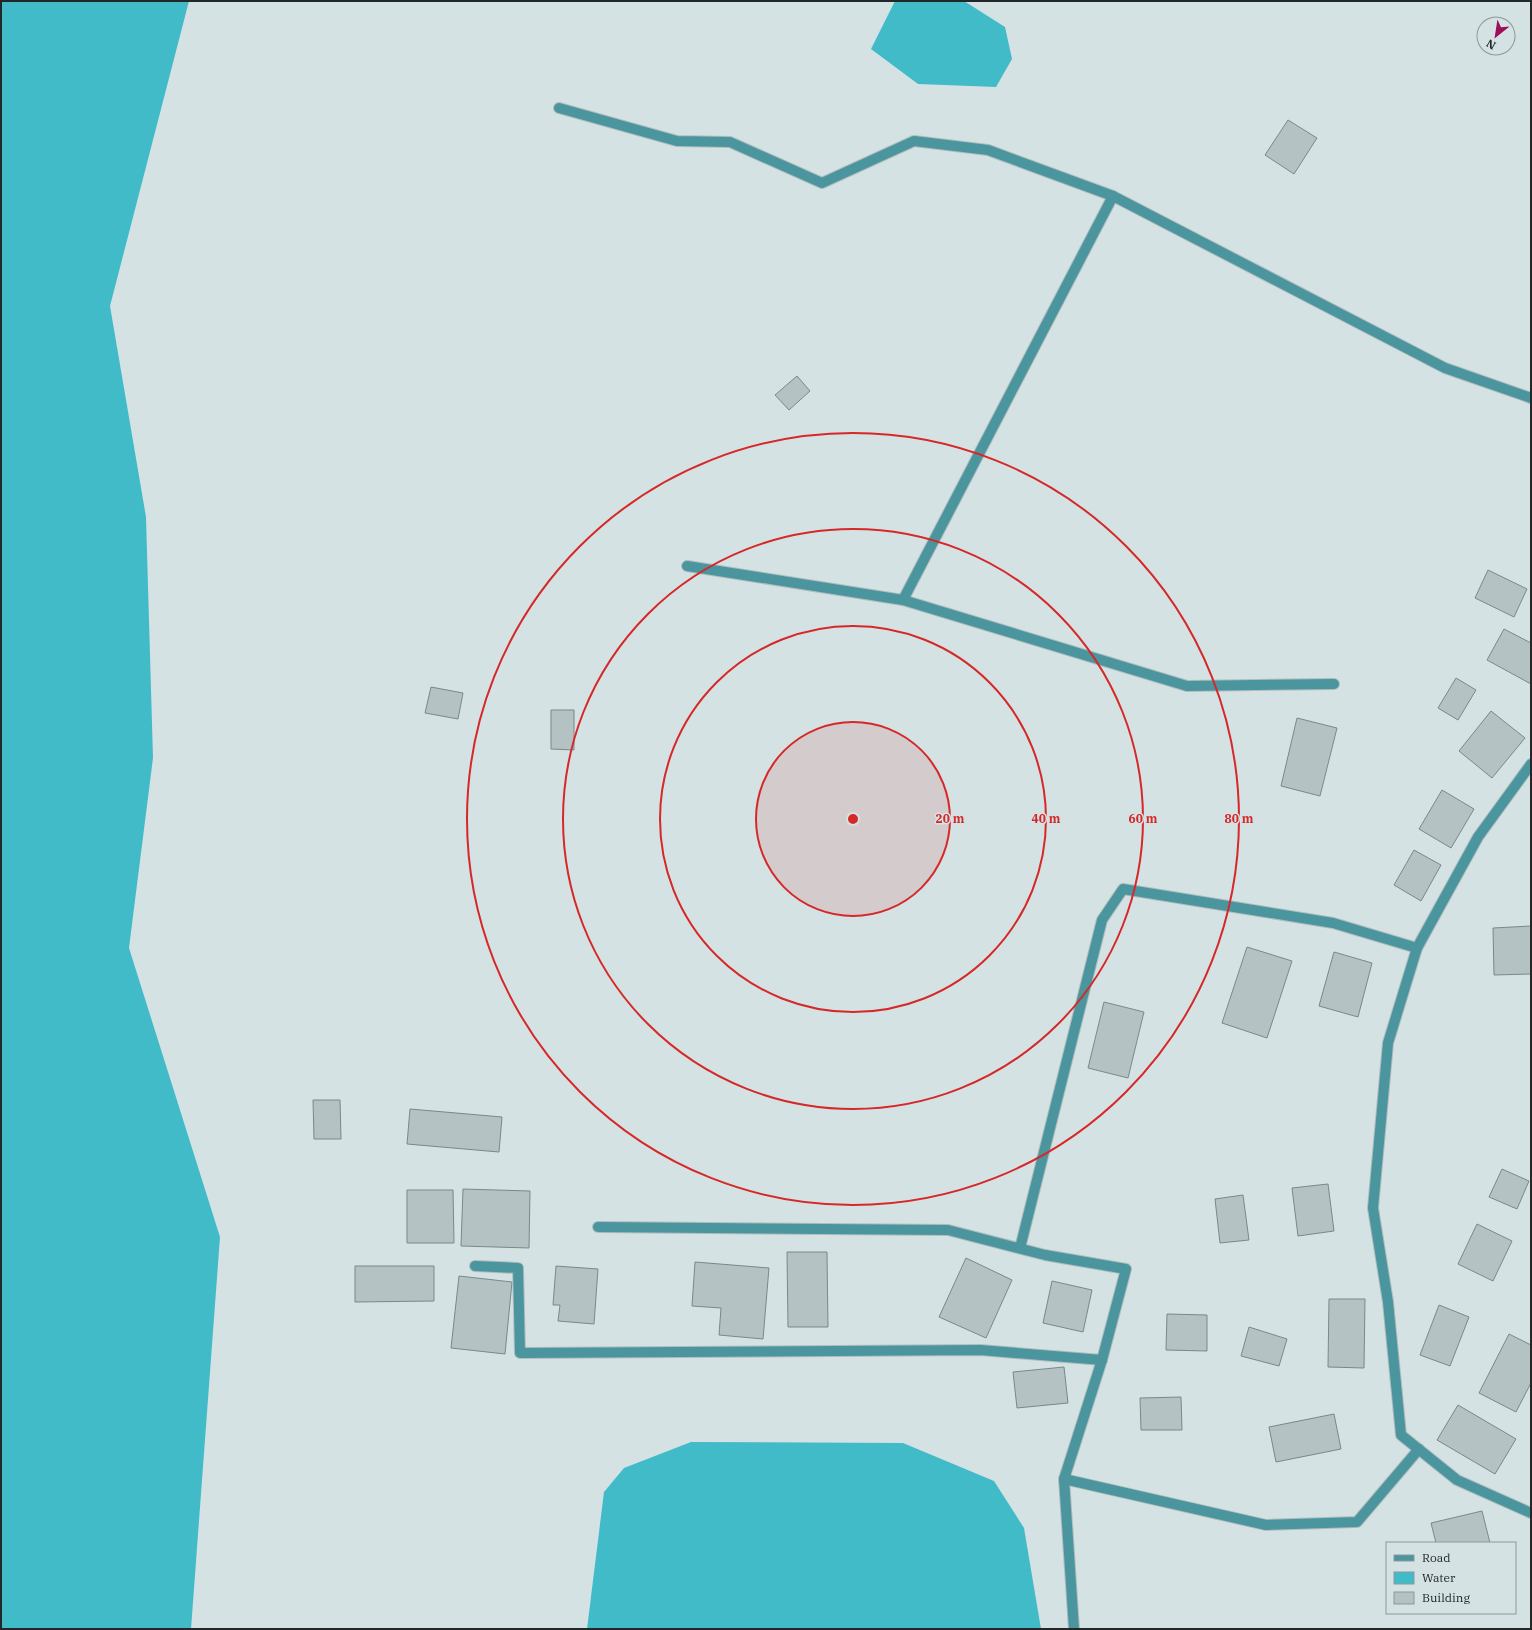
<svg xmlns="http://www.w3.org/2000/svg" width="1532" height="1630" font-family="'IBM Plex Serif',serif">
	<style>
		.water { fill: #42bbc9 }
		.building { fill: #b4c2c4; stroke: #7b888a }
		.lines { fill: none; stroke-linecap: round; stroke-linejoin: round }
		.minor-casing { stroke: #b0bdbe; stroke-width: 12 }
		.minor { stroke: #4b959e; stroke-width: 10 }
		.ring { fill: none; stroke: #d62828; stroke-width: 2 }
		.centre { fill: #d62828; stroke: #d4e2e4; stroke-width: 2 }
		.ring-label { font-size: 12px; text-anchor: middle; font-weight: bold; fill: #d62828; stroke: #d4e2e4; stroke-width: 3; stroke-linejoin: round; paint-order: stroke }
	</style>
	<rect width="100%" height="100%" fill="#d4e2e4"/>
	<!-- water -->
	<g class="water">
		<path d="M1 1H189L110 306 146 517 153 758 129 948 220 1237 191 1629H1Z"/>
		<path d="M895 1H964L1005 27 1012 59 996 87 918 84 871 49Z"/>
		<path d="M691 1442 903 1443 994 1481 1024 1528 1041 1629H587L604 1492 624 1468Z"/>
	</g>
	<!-- building -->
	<g class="building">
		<path d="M1288 120 1317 138 1294 174 1265 155Z"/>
		<path d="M797 376 810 391 789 410 775 395Z"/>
		<path d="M1488 570 1527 589 1514 617 1475 598Z"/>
		<path d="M1504 629 1531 643V684L1487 660Z"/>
		<path d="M1456 678 1476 690 1458 720 1438 708Z"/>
		<path d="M431 687 463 693 458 719 425 713Z"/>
		<path d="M551 710H574V750L551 749Z"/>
		<path d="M1491 711 1525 738 1492 778 1459 751Z"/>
		<path d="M1297 718 1337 728 1320 796 1281 786Z"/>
		<path d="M1442 790 1474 809 1451 848 1419 829Z"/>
		<path d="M1414 850 1441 865 1421 901 1394 885Z"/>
		<path d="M1531 926V974L1494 975 1493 928Z"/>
		<path d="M1247 947 1292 961 1267 1038 1222 1023Z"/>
		<path d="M1334 952 1372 963 1358 1017 1319 1006Z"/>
		<path d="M1104 1002 1144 1012 1128 1078 1088 1068Z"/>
		<path d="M313 1100H340L341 1139H314Z"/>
		<path d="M410 1109 502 1117 499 1152 407 1144Z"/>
		<path d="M1502 1169 1529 1181 1517 1209 1489 1197Z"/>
		<path d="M1328 1184 1334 1231 1298 1236 1292 1188Z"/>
		<path d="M463 1189 530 1191 529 1248 461 1246Z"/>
		<path d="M407 1190H453L454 1243H407Z"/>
		<path d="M1243 1195 1249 1240 1220 1243 1215 1199Z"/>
		<path d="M1477 1224 1512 1241 1493 1281 1458 1264Z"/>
		<path d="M787 1252H827L828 1327H788Z"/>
		<path d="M966 1258 1012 1280 986 1338 939 1317Z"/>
		<path d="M695 1262 769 1268 763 1339 719 1335 721 1308 692 1306Z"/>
		<path d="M355 1266H434V1301L355 1302Z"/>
		<path d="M556 1266 598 1269 594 1324 558 1321 560 1305H553Z"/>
		<path d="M459 1276 512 1282 505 1354 451 1348Z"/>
		<path d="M1052 1281 1092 1290 1083 1332 1043 1323Z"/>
		<path d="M1329 1299H1365L1364 1368 1328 1367Z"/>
		<path d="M1439 1305 1469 1317 1450 1366 1420 1355Z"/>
		<path d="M1167 1314 1207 1315V1351L1166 1350Z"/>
		<path d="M1249 1327 1287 1339 1279 1366 1241 1356Z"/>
		<path d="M1509 1334 1531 1345V1383L1516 1412 1479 1393Z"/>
		<path d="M1064 1367 1068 1403 1017 1408 1013 1372Z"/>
		<path d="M1181 1397 1182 1430H1141L1140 1398Z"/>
		<path d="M1458 1405 1516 1439 1495 1474 1437 1440Z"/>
		<path d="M1334 1414 1341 1449 1276 1462 1269 1427Z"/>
		<path d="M1482 1511 1490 1543H1436L1431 1523Z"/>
	</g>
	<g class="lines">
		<defs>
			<g id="minor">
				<path d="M559 108 677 141 730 142 822 183 914 141 988 150 1113 196 1445 368 1531 398"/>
				<path d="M687 566 903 600 1187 686 1334 684"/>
				<path d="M903 600 1113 196"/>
				<path d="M1531 764 1478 837 1417 948 1388 1043 1373 1208 1388 1302 1401 1435 1457 1480 1531 1513"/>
				<path d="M598 1227 948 1230 1045 1255 1126 1269 1102 1360 1064 1479"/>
				<path d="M1020 1248 1102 920 1123 889 1333 923 1417 948"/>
				<path d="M475 1266 518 1268 520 1353 980 1350 1102 1360"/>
				<path d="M1074 1629 1064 1479 1266 1525 1357 1522 1419 1449"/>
			</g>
		</defs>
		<!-- minor casing -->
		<use href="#minor" class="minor-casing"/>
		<!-- minor -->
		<use href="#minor" class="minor"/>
	</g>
	<!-- distance rings -->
	<circle cx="853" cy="819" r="97" fill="#d62828" fill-opacity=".12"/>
	<g class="ring">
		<circle cx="853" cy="819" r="97"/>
		<circle cx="853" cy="819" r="193"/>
		<circle cx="853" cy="819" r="290"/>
		<circle cx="853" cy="819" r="386"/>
	</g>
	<circle cx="853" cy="819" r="6" class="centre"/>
	<g class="ring-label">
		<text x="950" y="823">20 m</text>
		<text x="1046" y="823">40 m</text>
		<text x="1143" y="823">60 m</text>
		<text x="1239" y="823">80 m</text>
	</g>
	<!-- border -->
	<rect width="1532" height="1630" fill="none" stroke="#222828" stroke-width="4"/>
	<!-- legend -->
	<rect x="1386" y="1542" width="130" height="72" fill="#d4e2e4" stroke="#8d9899"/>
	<rect x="1394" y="1555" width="20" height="6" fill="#4b959e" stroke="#8d9899"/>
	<text x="1422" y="1562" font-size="12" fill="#222828">Road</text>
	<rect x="1394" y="1572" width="20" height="12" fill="#42bbc9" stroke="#8d9899"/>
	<text x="1422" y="1582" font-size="12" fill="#222828">Water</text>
	<rect x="1394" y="1592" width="20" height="12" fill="#b4c2c4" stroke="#8d9899"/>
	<text x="1422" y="1602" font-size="12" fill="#222828">Building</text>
	<!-- north arrow -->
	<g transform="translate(1496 36) rotate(210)"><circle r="19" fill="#d4e2e4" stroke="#8d9899"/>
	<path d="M0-3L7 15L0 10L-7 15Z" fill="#9e0f5b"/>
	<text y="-6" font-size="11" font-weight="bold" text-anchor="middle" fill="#222828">N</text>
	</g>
</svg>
